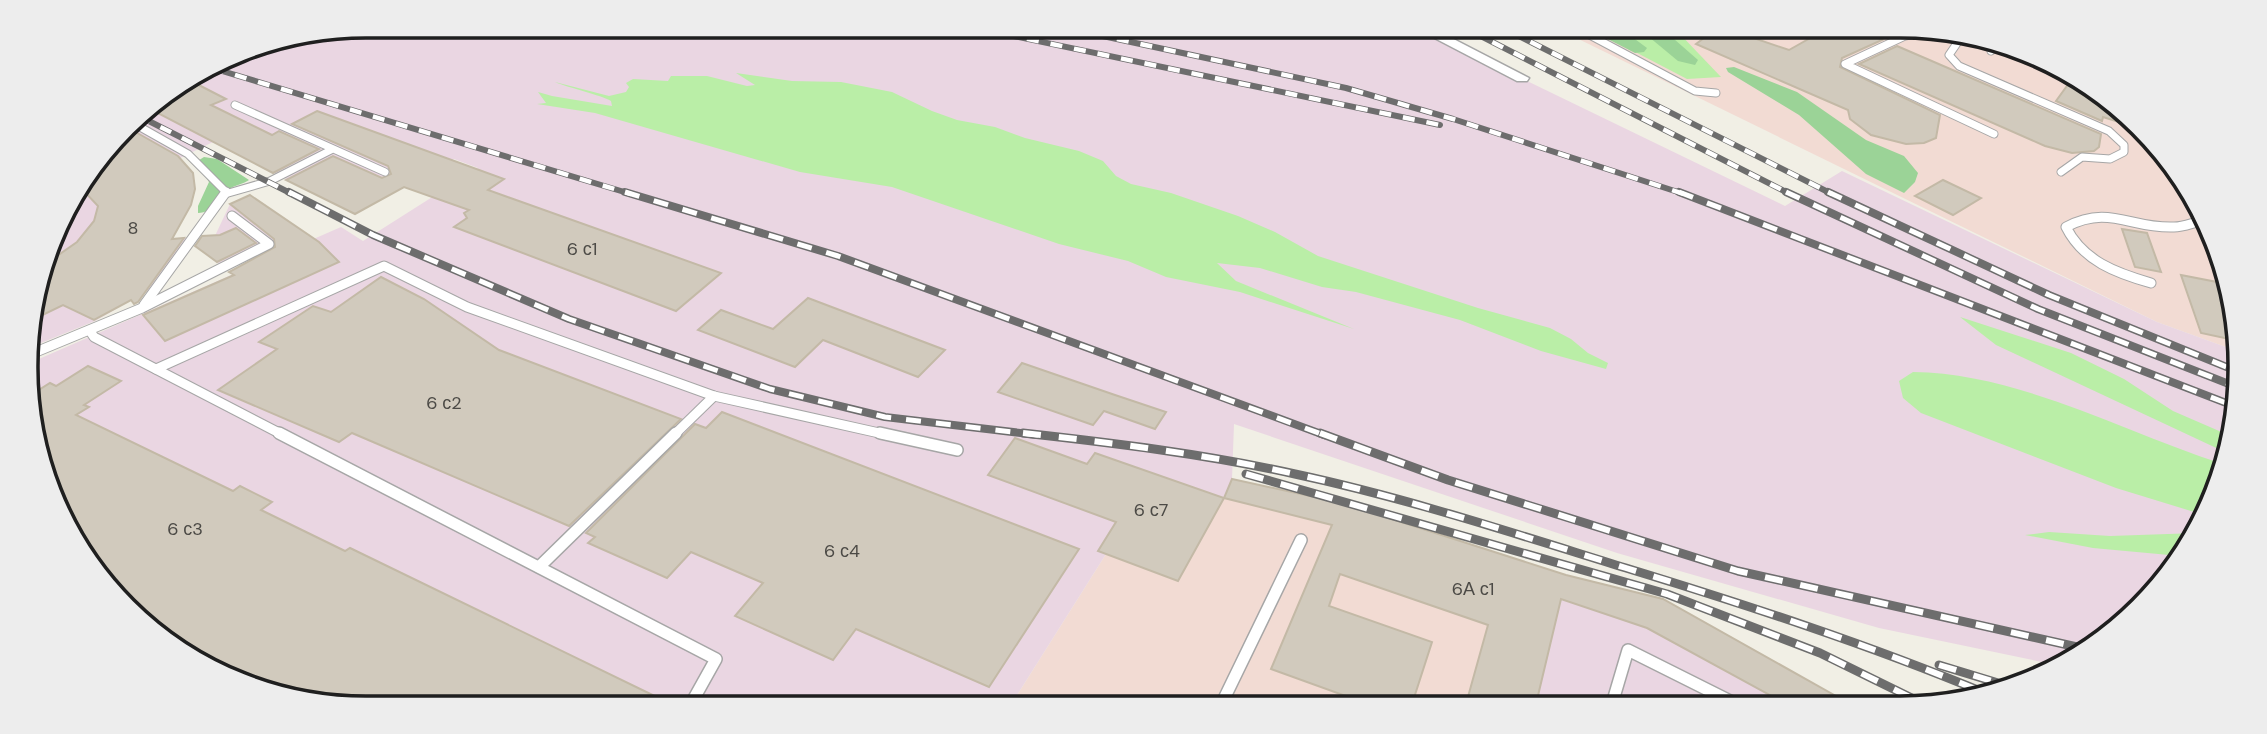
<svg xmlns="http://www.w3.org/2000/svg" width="2267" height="734" font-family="'DM Sans',sans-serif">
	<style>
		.commercial { fill: #f2dbd3 }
		.industrial { fill: #ead6e2 }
		.grass { fill: #baeea7 }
		.forest { fill: #9bd397 }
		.building { fill: #d1cabd; stroke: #c3b9a6; stroke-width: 2 }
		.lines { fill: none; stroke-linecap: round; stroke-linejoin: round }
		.service-far2-casing { stroke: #a6a6a6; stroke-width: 9 }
		.service-far1-casing { stroke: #a6a6a6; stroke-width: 11 }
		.service-casing { stroke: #a6a6a6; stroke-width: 14 }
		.minor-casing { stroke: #a6a6a6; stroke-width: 3 }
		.service-far2 { stroke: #fff; stroke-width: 7 }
		.service-far1 { stroke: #fff; stroke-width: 9 }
		.service { stroke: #fff; stroke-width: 11 }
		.minor { fill: #fff; fill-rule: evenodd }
		.rail-far2-casing { stroke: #6d6d6d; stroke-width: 6 }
		.rail-far1-casing { stroke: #6d6d6d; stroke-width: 8 }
		.rail-casing { stroke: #6d6d6d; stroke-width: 9 }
		.rail-far2 { stroke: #fff; stroke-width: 4.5; stroke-dasharray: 12; stroke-linecap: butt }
		.rail-far1 { stroke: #fff; stroke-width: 5; stroke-dasharray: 15; stroke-linecap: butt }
		.rail { stroke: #fff; stroke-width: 6; stroke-dasharray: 18; stroke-linecap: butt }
		.labels { text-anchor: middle; stroke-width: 5; stroke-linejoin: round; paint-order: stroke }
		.number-label { font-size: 18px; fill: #4c4a46 }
		.rim { fill: none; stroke: #1f1f1f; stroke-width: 3.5 }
	</style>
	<rect width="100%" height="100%" fill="#f1efe5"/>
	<!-- commercial -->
	<g class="commercial">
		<path d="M1562 31 1967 33 2090 84 2184 178 2234 301V350L2157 322Z"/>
		<path d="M1232 479 1342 503 1566 575 1536 704 1012 703 1106 554 1178 580 1224 498Z"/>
	</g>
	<!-- industrial -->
	<g class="industrial">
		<path d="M367 26 1424 31 1785 206 1842 171 2157 322 2234 350V434L2195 537 2125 623 2061 666 1879 628 1617 553 1234 424 1232 479 1224 498 1095 453 1087 464 1015 438 988 475 1116 522 1106 554 1012 703 335 701 102 574 84 557 38 455 32 362 341 227 363 241 478 168 454 159 355 214 213 142 180 158 193 173 195 189 191 205 168 238H187L151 289 95 321 31 347 29 323 62 216 142 111 237 52Z"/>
		<path d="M250 195 302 231 225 268 203 252 214 238 230 204Z"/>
		<path d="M1566 575 1663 599 1852 705 1536 704Z"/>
	</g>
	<!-- grass -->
	<g class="grass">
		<path d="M1595 31 1678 32 1721 77 1687 79Z"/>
		<path d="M736 73 792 81 841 82 892 92 932 111 957 120 995 127 1025 138 1079 151 1103 161 1116 176 1131 184 1171 193 1238 216 1275 232 1318 256 1478 308 1550 328 1571 339 1588 353 1608 363 1606 369 1541 351 1460 320 1356 292 1322 287 1260 268 1217 263 1236 281 1354 329 1240 292 1166 277 1128 261 1059 244 892 187 800 172 595 113 537 104 546 103 538 92 552 96 612 106 611 101C601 95 569 88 555 82L609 96 626 92 629 87 626 83 633 79 668 81 671 76H707L747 86 755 85Z"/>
		<path d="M1960 317 2071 353 2124 379 2173 411 2233 437 2227 453 1996 345Z"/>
		<path d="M1913 372C2018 373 2124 432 2223 464L2204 515 2116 488 1921 413 1903 398 1899 381Z"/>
		<path d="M2049 532 2110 536 2197 533 2180 556 2093 548 2025 535Z"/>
	</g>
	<!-- forest -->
	<g class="forest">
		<path d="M1592 31H1624L1647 48 1644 52 1635 53Z"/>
		<path d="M1643 32H1666L1698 60 1695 65 1678 61Z"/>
		<path d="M1734 67 1797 92 1866 140 1904 156 1918 173 1915 182 1904 193 1866 174 1799 115 1728 72 1726 68Z"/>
		<path d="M204 157 217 159 249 180C244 184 235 185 229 189 216 197 214 213 198 213V206L209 182 196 162Z"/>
	</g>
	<!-- building -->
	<g class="building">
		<path d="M1712 32H1736L1789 50 1821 32H1865L1882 40 1842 58 1840 67 1940 115 1936 138 1924 143 1906 144 1871 135 1850 119 1848 110 1696 44Z"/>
		<path d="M1897 46 2101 134 2099 147 2094 151 2072 153 2045 146 1859 64Z"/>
		<path d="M2072 79 2090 84 2132 126 2103 117 2102 121 2056 101Z"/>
		<path d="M191 81 226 99 211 105 272 135 279 131 319 149 273 173 148 108Z"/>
		<path d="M317 111 504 179 488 190 721 273 676 311 454 227 467 218 464 213 469 210 404 187 355 214 286 180 333 156 382 178 391 174 388 166 292 124Z"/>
		<path d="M132 130 178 156 193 173 195 189 191 205 172 239 184 238 138 302 134 304 131 300 94 320 63 305 30 321 47 263 77 242 94 221 98 206 82 189 126 132Z"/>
		<path d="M1943 180 1981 198 1953 215 1915 196Z"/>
		<path d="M250 195 319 242 339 262 165 341 143 315 234 275 229 272 275 247 274 239 230 204Z"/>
		<path d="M236 228 256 243 217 262 195 246 202 236 220 235Z"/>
		<path d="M2122 229 2147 233 2161 272 2135 267Z"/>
		<path d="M2181 275 2227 284 2234 301V340L2201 333Z"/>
		<path d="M381 277 424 299 499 350 681 419 569 526 352 433 339 442 218 390 277 349 259 342 313 306 331 312Z"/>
		<path d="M808 298 945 350 918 377 823 340 795 367 698 330 721 310 773 329Z"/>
		<path d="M1022 363 1115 395 1166 412 1155 429 1104 411 1093 425 998 392Z"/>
		<path d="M88 366 121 381 84 405 89 407 76 415 233 491 240 486 272 502 261 510 345 551 350 548 667 702 300 701 178 651 84 557 38 455 34 393 50 383 56 386Z"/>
		<path d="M722 412 1079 549 989 687 856 629 833 660 735 616 763 583 691 552 667 578 588 543 595 537 586 533 695 424 706 428Z"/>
		<path d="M1015 438 1087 464 1095 453 1224 498 1178 581 1098 551 1116 522 988 475Z"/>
		<path d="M1232 479 1342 503 1566 575 1663 599 1852 705 1786 704 1647 628 1561 599 1536 704H1466L1488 625 1340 574 1329 606 1432 642 1412 704 1365 703 1271 669 1332 525 1224 498Z"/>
	</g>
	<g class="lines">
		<defs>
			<g id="service-far2">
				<path d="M1582 31 1695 91 1716 93"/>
				<path d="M1919 33 1905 36 1845 64 1994 134"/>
				<path d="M1964 33 1949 55 1959 66 2109 131 2124 145V152L2110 159 2082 157 2061 172"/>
				<path d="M1991 51 1996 45"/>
				<path d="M235 105 385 172"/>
				<path d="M133 123 188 154 226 192"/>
				<path d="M225 194 270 181 331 150"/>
			</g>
			<g id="service-far1">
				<path d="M2151 283C2116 273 2083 261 2066 227 2109 204 2131 229 2174 227 2183 227 2192 223 2201 221"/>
				<path d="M144 305 226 192"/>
				<path d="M90 331 94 337 283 435"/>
				<path d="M31 354 142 308 269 244 232 216"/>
				<path d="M156 369 384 266 467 307 714 396 888 435"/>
				<path d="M674 435 714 396"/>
			</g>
			<g id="service">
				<path d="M279 433 716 659 692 702"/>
				<path d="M880 433 957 450"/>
				<path d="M539 567 676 433"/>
				<path d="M1222 703 1301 540"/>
				<path d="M1612 704 1628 650 1736 704"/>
			</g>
			<path id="minor" d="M1421 31H1438L1529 78 1527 81H1517Z"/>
		</defs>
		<!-- service-far2 casing -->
		<use href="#service-far2" class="service-far2-casing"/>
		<!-- service-far1 casing -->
		<use href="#service-far1" class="service-far1-casing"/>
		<!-- service casing -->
		<use href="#service" class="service-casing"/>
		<!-- minor casing -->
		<use href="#minor" class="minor-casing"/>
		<!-- service-far2 -->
		<use href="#service-far2" class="service-far2"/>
		<!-- service-far1 -->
		<use href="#service-far1" class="service-far1"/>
		<!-- service -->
		<use href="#service" class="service"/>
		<!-- minor -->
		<use href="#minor" class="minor"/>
		<defs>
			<g id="rail-far2">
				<path d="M980 29 1440 125"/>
				<path d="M1070 29 1346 88 1453 119 1684 194"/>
				<path d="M1471 31 1790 194"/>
				<path d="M1509 31 1832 194"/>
				<path d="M212 68 631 194"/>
				<path d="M139 116 292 194"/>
			</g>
			<g id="rail-far1">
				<path d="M289 192 373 235 569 319 770 389 885 417 1038 435"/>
				<path d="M625 192 838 256 1324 435"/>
				<path d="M1679 192 2234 406"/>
				<path d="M1786 192 2038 309 2234 386"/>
				<path d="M1828 192 2049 295 2234 370"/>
			</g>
			<g id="rail">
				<path d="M1023 433C1114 443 1205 454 1295 474 1407 498 1516 534 1626 568 1747 605 1867 644 1985 693"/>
				<path d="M1320 433 1448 480 1738 571 2086 649"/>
				<path d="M1246 474 1667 594 1820 653 1926 705"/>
				<path d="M1939 665 2008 686"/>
			</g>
		</defs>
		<!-- rail-far2 casing -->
		<use href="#rail-far2" class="rail-far2-casing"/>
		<!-- rail-far1 casing -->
		<use href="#rail-far1" class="rail-far1-casing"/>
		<!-- rail casing -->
		<use href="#rail" class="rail-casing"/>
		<!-- rail-far2 -->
		<use href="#rail-far2" class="rail-far2"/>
		<!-- rail-far1 -->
		<use href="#rail-far1" class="rail-far1"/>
		<!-- rail -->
		<use href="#rail" class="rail"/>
	</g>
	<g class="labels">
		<!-- number labels -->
		<g class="number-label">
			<text x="133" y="234">8</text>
			<text x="582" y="255">6 с1</text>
			<text x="444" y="409">6 с2</text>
			<text x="1151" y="516">6 с7</text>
			<text x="185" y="535">6 с3</text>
			<text x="842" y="557">6 с4</text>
			<text x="1473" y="595">6А с1</text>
		</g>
	</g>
	<!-- crop -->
	<path d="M0 0H2267V734H0ZM366 38H1900A328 328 0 0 1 2228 366V368A328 328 0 0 1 1900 696H366A328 328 0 0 1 38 368V366A328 328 0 0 1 366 38Z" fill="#ededed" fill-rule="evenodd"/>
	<path class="rim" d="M366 38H1900A328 328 0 0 1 2228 366V368A328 328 0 0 1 1900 696H366A328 328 0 0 1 38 368V366A328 328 0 0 1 366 38Z"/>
</svg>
